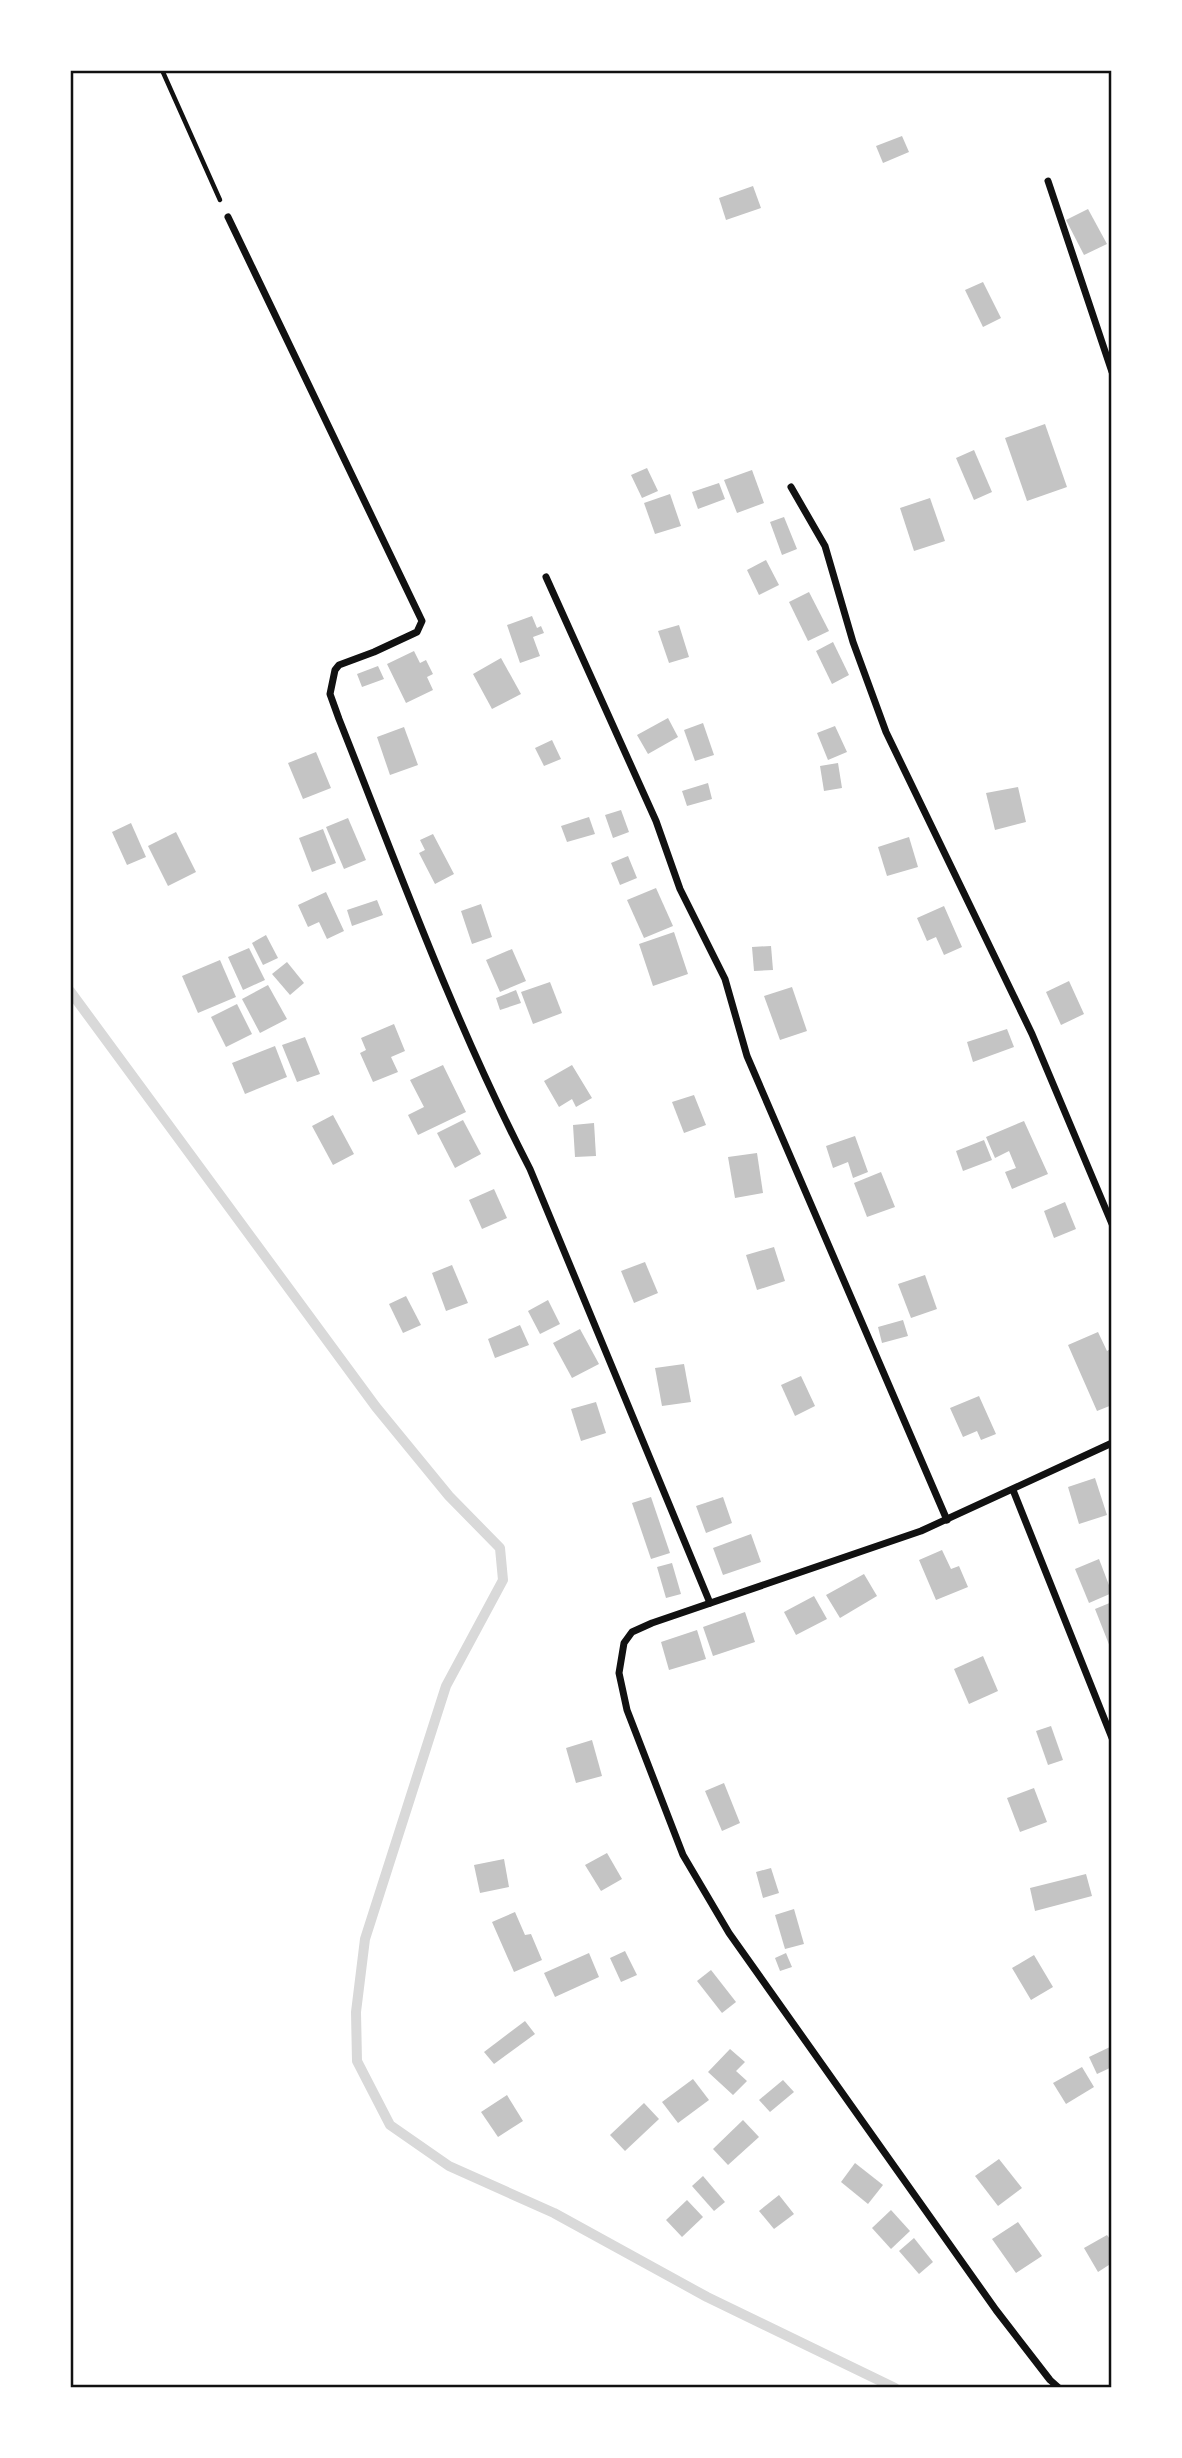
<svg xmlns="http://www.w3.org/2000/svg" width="1182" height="2458" font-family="Karla,sans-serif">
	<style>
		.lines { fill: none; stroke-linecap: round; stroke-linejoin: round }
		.stream { stroke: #d9d9d9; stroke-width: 10 }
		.building { fill: #c4c4c4 }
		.path { stroke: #111; stroke-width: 4.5 }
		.minor { stroke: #111; stroke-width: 7 }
		.neatline { fill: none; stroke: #111; stroke-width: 2.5 }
	</style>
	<rect width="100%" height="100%" fill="#fff"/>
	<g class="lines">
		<!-- stream -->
		<path class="stream" d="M70 991 376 1407 449 1496 500 1548 503 1580 446 1686 365 1939 356 2012 357 2061 390 2125 449 2166 554 2213 707 2297 895 2388"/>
	</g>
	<!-- building -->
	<g class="building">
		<path d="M902 136 909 152 883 163 876 146Z"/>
		<path d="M753 186 761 208 726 220 719 198Z"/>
		<path d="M1088 209 1107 244 1084 255 1066 220Z"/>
		<path d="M983 282 1001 318 983 327 965 290Z"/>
		<path d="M1045 424 1067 487 1027 501 1005 438Z"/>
		<path d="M974 450 992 492 974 500 956 458Z"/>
		<path d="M647 468 658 491 642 498 631 475Z"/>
		<path d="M752 470 764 503 737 513 724 480Z"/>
		<path d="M719 483 725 499 698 509 692 492Z"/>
		<path d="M670 494 681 526 655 534 644 503Z"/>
		<path d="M930 498 945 541 914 551 900 508Z"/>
		<path d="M784 517 797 549 782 555 770 522Z"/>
		<path d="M766 560 779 585 759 595 747 570Z"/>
		<path d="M809 592 829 631 808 641 789 602Z"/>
		<path d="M532 616 537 628 541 626 544 633 533 637 540 656 520 663 507 625Z"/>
		<path d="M679 625 689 657 669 663 658 631Z"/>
		<path d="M833 642 849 675 832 684 816 651Z"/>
		<path d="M414 651 420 663 426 660 433 674 427 677 433 690 406 703 387 664Z"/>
		<path d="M501 658 521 694 492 709 473 674Z"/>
		<path d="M378 666 384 679 362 687 357 674Z"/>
		<path d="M668 718 678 737 648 754 637 735Z"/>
		<path d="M703 723 714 755 695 761 684 730Z"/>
		<path d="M835 726 847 752 828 760 817 733Z"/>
		<path d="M404 727 418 765 390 775 377 737Z"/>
		<path d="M552 740 561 759 544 766 535 748Z"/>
		<path d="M316 752 331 788 303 799 288 763Z"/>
		<path d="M838 763 842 788 824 791 820 766Z"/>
		<path d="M708 783 712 799 687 806 682 791Z"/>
		<path d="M1018 787 1026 822 995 830 986 793Z"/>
		<path d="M621 810 629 832 613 838 605 815Z"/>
		<path d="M589 817 595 834 567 842 561 826Z"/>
		<path d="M348 818 366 860 344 869 326 827Z"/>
		<path d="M131 823 146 857 127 865 112 832Z"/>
		<path d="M323 829 336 863 312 872 299 838Z"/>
		<path d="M176 832 196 872 168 886 148 846Z"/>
		<path d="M433 834 454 874 435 884 419 853 425 850 420 840Z"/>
		<path d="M909 837 918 867 887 876 878 847Z"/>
		<path d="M628 856 637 878 620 885 611 863Z"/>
		<path d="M656 888 673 926 644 938 627 900Z"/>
		<path d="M326 892 344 931 327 939 319 922 308 927 298 905Z"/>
		<path d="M377 900 383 915 352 926 347 910Z"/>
		<path d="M481 904 492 937 472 944 461 911Z"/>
		<path d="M944 906 962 947 944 955 936 937 927 941 917 918Z"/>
		<path d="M674 932 688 974 653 986 639 944Z"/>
		<path d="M266 935 278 958 263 965 252 943Z"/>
		<path d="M771 946 773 970 754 971 752 947Z"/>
		<path d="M249 948 265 980 243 990 228 957Z"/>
		<path d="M512 949 526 981 500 992 486 960Z"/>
		<path d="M220 960 236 997 198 1013 182 976Z"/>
		<path d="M287 962 304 983 290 995 272 974Z"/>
		<path d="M1069 981 1084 1014 1061 1025 1046 992Z"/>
		<path d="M550 982 562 1013 533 1024 521 992Z"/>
		<path d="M268 985 287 1019 260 1033 242 999Z"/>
		<path d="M792 987 807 1031 780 1040 764 996Z"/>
		<path d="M516 990 521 1003 500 1010 496 998Z"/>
		<path d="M237 1004 252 1034 226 1047 211 1017Z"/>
		<path d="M394 1024 405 1051 391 1057 398 1072 373 1082 360 1053 366 1050 361 1038Z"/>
		<path d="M1007 1029 1014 1047 973 1062 967 1042Z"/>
		<path d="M305 1037 320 1074 297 1082 282 1045Z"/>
		<path d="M275 1046 287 1077 245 1094 232 1063Z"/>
		<path d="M443 1065 466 1112 418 1135 408 1115 424 1107 410 1080Z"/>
		<path d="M572 1065 592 1098 576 1107 572 1099 559 1107 544 1081Z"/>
		<path d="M694 1095 706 1125 684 1133 672 1102Z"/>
		<path d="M333 1115 354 1154 333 1165 312 1126Z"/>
		<path d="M463 1120 481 1154 455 1168 437 1133Z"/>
		<path d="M1024 1121 1048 1174 1012 1189 1005 1172 1016 1168 1009 1151 995 1158 986 1137Z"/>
		<path d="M594 1123 596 1156 575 1157 573 1125Z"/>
		<path d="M855 1136 868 1172 853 1178 848 1162 833 1168 826 1146Z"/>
		<path d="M984 1140 992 1160 963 1171 956 1151Z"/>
		<path d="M757 1153 763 1193 735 1198 728 1157Z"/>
		<path d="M881 1172 895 1207 867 1217 854 1183Z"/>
		<path d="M494 1189 507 1218 482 1229 469 1200Z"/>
		<path d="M1065 1202 1076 1229 1054 1238 1044 1211Z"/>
		<path d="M774 1247 785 1281 757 1290 746 1255Z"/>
		<path d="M645 1262 658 1293 634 1303 621 1271Z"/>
		<path d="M452 1265 468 1303 446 1311 432 1273Z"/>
		<path d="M925 1275 937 1309 911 1318 898 1284Z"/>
		<path d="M406 1296 421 1325 403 1333 389 1304Z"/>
		<path d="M548 1300 560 1324 540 1334 528 1311Z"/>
		<path d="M903 1320 908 1336 882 1343 878 1327Z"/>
		<path d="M520 1325 529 1345 495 1358 488 1339Z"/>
		<path d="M580 1329 599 1364 572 1378 553 1343Z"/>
		<path d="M1098 1332 1107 1351 1112 1348V1405L1097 1411 1068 1345Z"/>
		<path d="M684 1364 691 1402 662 1406 655 1368Z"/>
		<path d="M801 1376 815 1406 795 1416 781 1385Z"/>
		<path d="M979 1396 996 1434 981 1440 977 1431 963 1437 950 1408Z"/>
		<path d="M596 1402 606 1433 581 1441 571 1409Z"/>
		<path d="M1095 1478 1107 1515 1079 1524 1068 1487Z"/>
		<path d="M651 1497 670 1553 651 1559 632 1503Z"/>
		<path d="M723 1497 732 1523 706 1533 696 1506Z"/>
		<path d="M751 1534 761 1562 723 1575 713 1548Z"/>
		<path d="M942 1550 951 1569 959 1566 968 1587 936 1600 919 1560Z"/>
		<path d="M1099 1559 1112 1593 1089 1603 1075 1569Z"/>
		<path d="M672 1563 681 1594 666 1598 657 1567Z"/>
		<path d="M864 1574 877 1596 840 1618 826 1595Z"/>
		<path d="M814 1596 827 1619 796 1635 784 1612Z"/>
		<path d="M1112 1602V1646L1110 1647 1095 1609Z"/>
		<path d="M745 1612 755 1642 713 1656 703 1627Z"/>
		<path d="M697 1630 706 1659 669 1670 661 1642Z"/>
		<path d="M983 1656 998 1691 969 1704 954 1669Z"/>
		<path d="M1051 1726 1063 1760 1048 1765 1036 1731Z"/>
		<path d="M592 1740 602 1776 576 1783 566 1748Z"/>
		<path d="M724 1783 740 1823 722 1831 705 1791Z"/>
		<path d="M1034 1788 1047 1822 1020 1832 1007 1798Z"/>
		<path d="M607 1853 622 1879 601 1891 585 1865Z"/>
		<path d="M504 1859 509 1887 480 1893 474 1865Z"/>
		<path d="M771 1868 779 1893 763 1898 756 1872Z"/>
		<path d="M1086 1874 1092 1896 1035 1911 1030 1888Z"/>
		<path d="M794 1909 804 1944 785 1949 775 1915Z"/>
		<path d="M515 1912 525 1935 531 1934 542 1960 514 1972 492 1922Z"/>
		<path d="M625 1951 637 1975 621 1982 610 1958Z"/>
		<path d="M589 1953 599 1977 555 1997 544 1973Z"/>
		<path d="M786 1953 792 1967 780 1971 775 1958Z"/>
		<path d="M1034 1955 1053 1987 1031 2000 1012 1968Z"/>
		<path d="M711 1970 736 2002 722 2013 697 1981Z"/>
		<path d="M525 2021 535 2034 494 2064 484 2052Z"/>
		<path d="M1112 2046V2067L1097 2074 1089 2057Z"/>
		<path d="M730 2049 745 2062 736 2071 747 2081 733 2095 708 2072Z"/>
		<path d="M1082 2067 1094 2087 1066 2104 1053 2083Z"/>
		<path d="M693 2079 709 2100 678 2123 662 2102Z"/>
		<path d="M783 2080 794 2092 770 2112 759 2100Z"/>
		<path d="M507 2095 523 2121 498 2137 481 2112Z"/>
		<path d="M644 2103 659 2119 625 2151 610 2135Z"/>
		<path d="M743 2120 759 2137 728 2165 713 2149Z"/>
		<path d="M999 2159 1022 2188 998 2206 975 2176Z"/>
		<path d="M855 2163 883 2185 868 2204 841 2182Z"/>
		<path d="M703 2176 725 2202 714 2211 692 2186Z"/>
		<path d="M779 2195 794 2214 774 2229 759 2211Z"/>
		<path d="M687 2200 703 2217 682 2237 666 2220Z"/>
		<path d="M891 2210 910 2231 891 2249 872 2228Z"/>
		<path d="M1018 2222 1042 2256 1016 2273 992 2239Z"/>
		<path d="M1107 2235 1112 2242V2263L1098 2272 1084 2248Z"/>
		<path d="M914 2238 933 2262 919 2274 899 2251Z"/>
	</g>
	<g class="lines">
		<!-- path -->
		<path class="path" d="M162 70 220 200"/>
		<!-- minor -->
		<g class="minor">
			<path d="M1048 181 1112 372"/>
			<path d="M228 217 422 621 417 632 374 652 339 665 335 670 330 694 339 719C399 870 455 1024 530 1169L710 1603"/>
			<path d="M791 487 825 546 853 642 886 732 1032 1034 1112 1224"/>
			<path d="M546 577 656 821 680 889 725 979 747 1056 947 1520"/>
			<path d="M1013 1490 1112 1738"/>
			<path d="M1059 2388 1050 2380 996 2310 729 1933 683 1855 627 1710 619 1673 624 1643 632 1632 652 1623 921 1531 1112 1443"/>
		</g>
	</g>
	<!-- border -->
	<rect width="1182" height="2458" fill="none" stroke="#ffffff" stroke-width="144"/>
	<rect x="72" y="72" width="1038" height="2314" class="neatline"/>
</svg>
